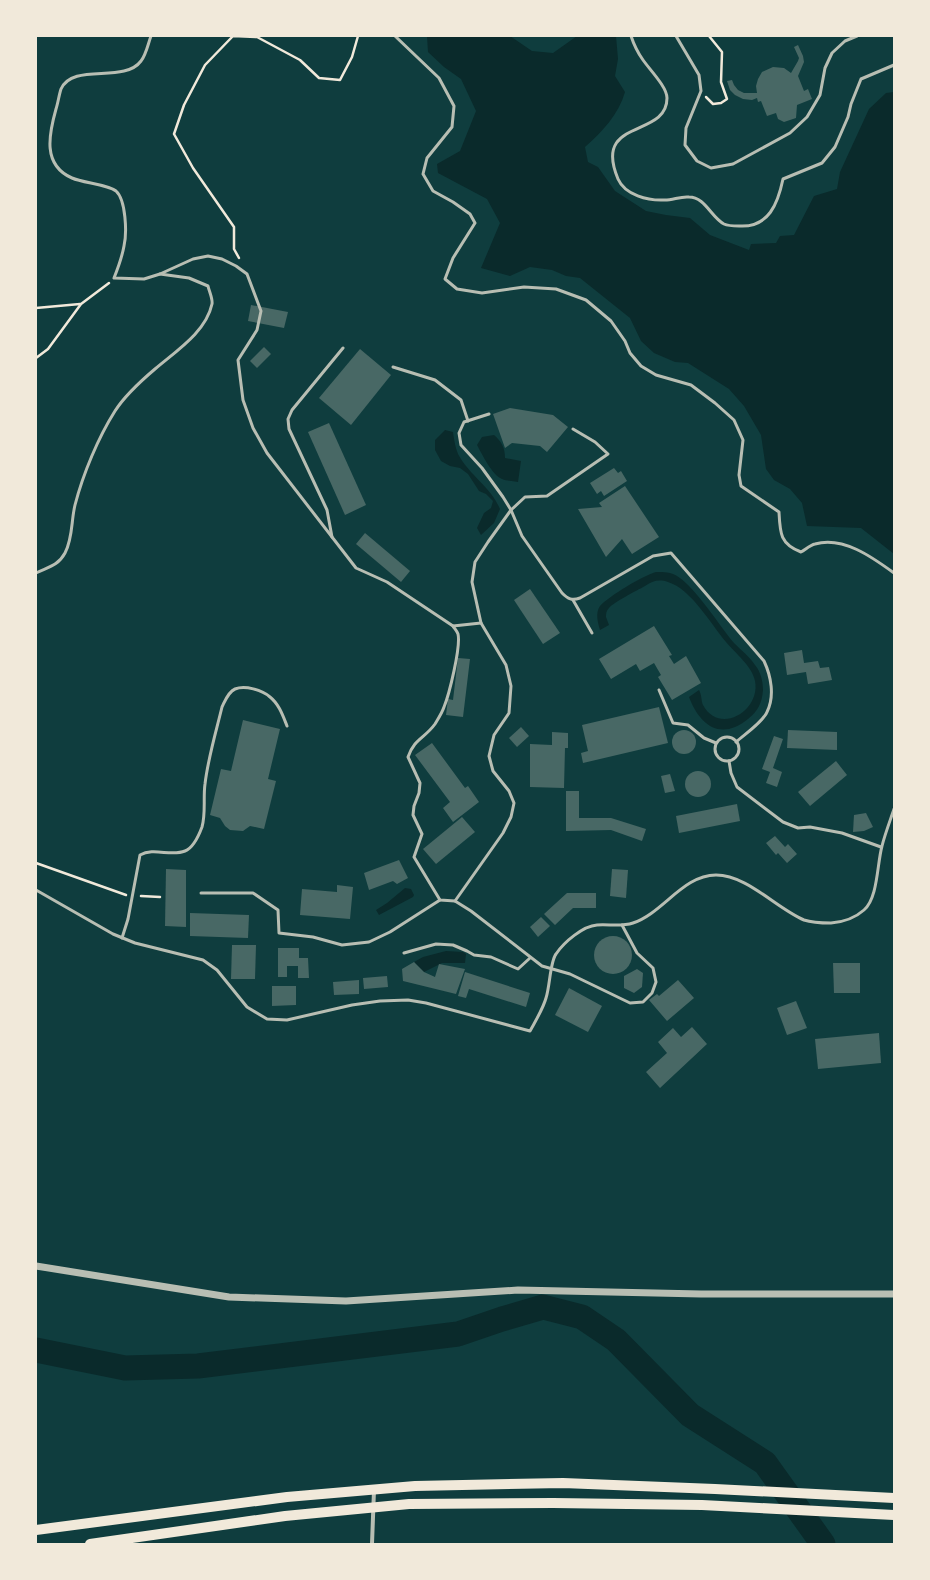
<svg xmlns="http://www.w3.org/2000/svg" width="930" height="1580" font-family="'Work Sans',sans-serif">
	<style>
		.water { fill: #0a2a2b }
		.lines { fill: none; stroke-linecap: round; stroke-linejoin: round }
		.river { stroke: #0a2a2b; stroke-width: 25 }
		.building { fill: #486865 }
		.path { stroke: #f1e9da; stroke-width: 2.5 }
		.service { stroke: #b8beb3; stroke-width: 3 }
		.minor { stroke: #b8beb3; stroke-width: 4 }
		.tertiary { stroke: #b8beb3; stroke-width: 7 }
		.trunk { stroke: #f1e9da; stroke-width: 10 }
	</style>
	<rect width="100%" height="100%" fill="#0f3d3e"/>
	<!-- water -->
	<g class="water">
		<path d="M427 36H510L532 51 553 53 577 36H616L618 59 615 76 625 92C619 114 602 132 585 147L588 162 598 167 615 191 646 211 666 215 690 218 710 235 749 250 751 244 776 243 780 236 794 235 814 196 837 189 840 172 869 109 886 93 894 92V554L861 528 807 526 802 503 790 489 774 480 766 469 761 435 744 406 729 389 688 363 675 362 654 353 641 341 630 318 580 278 566 276 552 270 530 267 510 276 481 268 500 223 487 199 438 173 437 164 460 151 476 111 461 79 444 67 428 52Z"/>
		<path d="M445 430 453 432C454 439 455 447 458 454 469 475 491 487 500 509L494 523 481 535 477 528 484 513 491 508 493 501 486 494 479 491 468 474 460 468 450 466 441 461 435 450V440Z"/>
		<path d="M494 435C502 442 505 448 505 458L521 461 518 482C513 481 507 481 502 479 492 475 482 454 477 445L482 437Z"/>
		<path d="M656 572C664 572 671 572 677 576 696 588 719 625 734 643 741 650 749 656 755 665 761 672 763 682 763 690 762 703 758 711 748 719 721 741 700 726 689 697L699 690C702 695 701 701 703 705 720 736 761 710 755 681 752 666 736 654 726 642 711 624 691 589 668 582 659 579 652 581 645 586 636 591 614 602 609 608 606 611 606 614 606 617L609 625 600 630C598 623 595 613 600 606 609 596 644 575 656 572Z"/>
		<path d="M405 888 411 889 414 895 413 897 379 915 376 910 387 903Z"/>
		<path d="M446 951 463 952 466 954 465 963H442L424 972 414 962 423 957Z"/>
	</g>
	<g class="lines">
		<!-- river -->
		<path class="river" d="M36 1350 125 1368 198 1366 458 1334 502 1319 543 1307 582 1317 616 1340 690 1415 765 1463 823 1544"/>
	</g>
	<!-- building -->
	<g class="building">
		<path d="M798 45 803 56 804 62 798 76 804 91 808 89 812 99 797 105 796 118 784 122 778 119 776 113 767 116 761 101 758 102 757 98 752 100 743 99 735 95 730 90 727 81 732 80 734 85 738 90 744 93H757L756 86 758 79 762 72 773 67 784 68 791 73 798 61 799 58 794 47Z"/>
		<path d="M251 305 288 312 284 328 248 321Z"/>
		<path d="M264 347 271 354 257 368 250 361Z"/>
		<path d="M360 349 391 375 351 425 319 398Z"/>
		<path d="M510 408 553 415 568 427 547 452 540 446 512 443 505 448 493 414Z"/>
		<path d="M329 423 366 505 345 515 308 432Z"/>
		<path d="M614 468 618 473 621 471 627 481 604 496 601 491 597 494 590 483Z"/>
		<path d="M625 486 659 537 632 554 622 539 606 557 578 509 602 507 599 503Z"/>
		<path d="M365 533 410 571 401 582 356 544Z"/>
		<path d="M530 589 560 633 543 644 514 600Z"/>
		<path d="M654 626 672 655 669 656 674 664 686 656 701 683 672 700 658 677 661 675 654 663 640 671 636 664 611 679 599 659Z"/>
		<path d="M802 650 804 663 818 661 820 668 829 667 832 680 808 684 806 672 787 675 784 653Z"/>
		<path d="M458 658 470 659 463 717 446 715 448 699 453 700Z"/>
		<path d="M659 707 668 743 583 763 581 753 588 751 582 725Z"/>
		<path d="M243 720 280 729 268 779 276 781 264 829 250 826 243 831 230 830 225 826 220 818 210 815 221 769 231 771Z"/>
		<path d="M521 727 529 736 517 747 509 738Z"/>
		<path d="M788 730 837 732V750L787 748Z"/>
		<circle cx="684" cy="742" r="12"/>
		<path d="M552 732 568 733V748H565L564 788 530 787V744L552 745Z"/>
		<path d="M774 736 783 739 773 768 782 772 777 787 766 783 770 772 762 769Z"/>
		<path d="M432 743 465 788 468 786 479 802 453 822 443 808 450 802 415 755Z"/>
		<path d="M836 761 847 775 810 806 798 792Z"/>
		<circle cx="698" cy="784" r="13"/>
		<path d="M670 774 675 791 665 793 661 776Z"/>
		<path d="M566 791H579V818H611L646 829 642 841 611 830 566 831Z"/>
		<path d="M737 804 740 821 679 833 676 816Z"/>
		<path d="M866 813 873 827 864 831 853 832 854 815Z"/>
		<path d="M462 817 475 832 436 864 423 849Z"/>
		<path d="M775 836 785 847 788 844 797 854 787 863 778 853 776 855 766 843Z"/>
		<path d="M399 860 408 878 397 884 393 881 369 890 364 873Z"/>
		<path d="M166 869 186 870V927L165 926Z"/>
		<path d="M612 869 628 870 626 898 610 896Z"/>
		<path d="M337 885 353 887 350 919 300 915 302 889 337 892Z"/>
		<path d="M567 893H596V908H573L555 925 544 914Z"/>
		<path d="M190 913 249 915 248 938 190 936Z"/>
		<path d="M541 917 550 926 538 937 530 927Z"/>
		<circle cx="613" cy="955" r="19"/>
		<path d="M232 945H256L255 979H231Z"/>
		<path d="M278 948H299V958H308L309 978H298V966H287V977H278Z"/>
		<path d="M414 962 424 972 435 977 439 964 465 969 456 994 403 981 402 969Z"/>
		<path d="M833 963H860V993H834Z"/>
		<path d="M637 969 643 973 642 987 634 993 624 988V976Z"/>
		<path d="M465 972 530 993 526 1007 469 989 466 998 458 996Z"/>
		<path d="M387 976 388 987 364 989 363 978Z"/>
		<path d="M359 980V994L334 995 333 982Z"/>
		<path d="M678 980 694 998 667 1021 649 1000 657 994 659 996Z"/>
		<path d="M272 986H296V1005L272 1006Z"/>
		<path d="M569 988 602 1006 588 1032 555 1015Z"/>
		<path d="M796 1001 807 1028 787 1035 777 1008Z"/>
		<path d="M692 1027 707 1044 660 1088 646 1072 667 1053 658 1042 673 1028 681 1037Z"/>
		<path d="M879 1033 881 1063 818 1069 815 1039Z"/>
	</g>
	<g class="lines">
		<!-- path -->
		<g class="path">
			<path d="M706 97 713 104 721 103 727 99 721 82 722 52 709 36"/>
			<path d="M239 258 234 249V227L193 168 174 134 184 105 205 65 233 36 257 37 300 60 319 78 340 80 352 57 358 36"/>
			<path d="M36 308 80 304"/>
			<path d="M36 358 48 349 81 304 109 283"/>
			<path d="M36 863 126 895"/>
			<path d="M141 896 160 897"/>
		</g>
		<!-- service -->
		<g class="service">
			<path d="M151 36C148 44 146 55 141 61 124 84 73 62 61 89 59 95 58 103 56 109 49 134 42 165 72 178 83 183 107 184 116 191 126 200 127 233 124 246 122 257 118 268 114 278L144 279 160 274 193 259 208 256 222 259 236 266 247 274 261 311 257 330 238 360 243 400 253 428 267 453 356 568 387 582 453 626C454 628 457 631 458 634 461 647 449 695 444 707 442 713 438 719 435 724 425 738 414 739 408 757L420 783 419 793 414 806 413 815 422 834 414 857 440 900 455 901"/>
			<path d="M395 36 439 78 454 106 452 127 427 158 423 174 433 191 453 202 470 214 475 223 453 258 445 279 457 289 482 293 524 287 556 289 586 300 611 321 625 341 630 353 641 366 656 375 691 385 715 403 734 420 743 440 739 475 741 486 779 512C780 533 780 544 801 552 805 550 810 545 815 544 843 536 872 557 894 573"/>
			<path d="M631 36C634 45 638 53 643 60 650 70 667 87 667 98 667 139 592 117 618 179 625 195 648 201 665 200 673 200 681 196 689 197 705 197 711 217 724 224 728 226 735 226 739 226 769 228 778 203 783 179L822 163 835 147 848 117 851 104 861 79 894 65"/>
			<path d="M676 36 699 75 701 91 686 128 685 145 697 161 711 168 733 164 790 133 807 117 820 95 825 68 832 53 845 41 857 36"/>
			<path d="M393 367 435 380 461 400 468 421"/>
			<path d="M489 414 464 422 459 433 461 445 482 468 503 497 511 510 525 497 547 496 608 454 595 442 573 429"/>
			<path d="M511 510 488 542 475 562 472 582 481 623 506 665 511 686 509 713 494 735 489 756 493 771 509 791 514 803 511 817 503 833 455 901 471 911 542 966 570 974 630 1003 643 1002 652 993 656 982 653 968 637 953 622 925"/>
			<path d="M511 510 522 536 562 593C568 599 572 601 580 598L653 556 671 553 764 661C771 676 775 696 767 712 763 722 745 734 736 742"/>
			<path d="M332 537 327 510 289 429 288 419 292 410 343 348"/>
			<path d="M36 573C48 567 58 566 65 553 73 538 71 521 75 505 83 474 98 438 115 411 124 397 142 380 155 369 176 351 206 332 212 304 213 299 209 291 208 286L189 278 160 274"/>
			<path d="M573 600 592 633"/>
			<path d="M453 626 481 623"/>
			<path d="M659 690 673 723 688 725 704 738 716 743"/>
			<circle cx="727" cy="749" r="12"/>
			<path d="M729 761 731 773 737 787 783 822 798 828 810 827 842 833 881 847"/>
			<path d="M36 890 113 934 135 943 203 960 217 970 247 1007 267 1019 287 1020 352 1005 380 1001 408 1000 426 1003 530 1031C536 1020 543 1009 546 998 550 986 550 962 556 954 564 942 583 926 597 925 609 924 621 927 633 923 663 913 683 875 716 875 747 875 776 908 804 920 813 923 822 923 831 923 844 922 855 918 864 910 878 898 877 864 882 846 885 834 890 821 894 809"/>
			<path d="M201 893H253L278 910 279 933 313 937 342 945 369 942 390 932 440 900"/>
			<path d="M122 938 128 919 140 855C154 847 171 857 185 851 193 848 199 835 202 827 206 813 203 798 205 784 208 758 216 732 222 707 225 701 228 692 235 689 245 685 262 690 270 697 279 704 283 716 287 726"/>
			<path d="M404 953 436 944 453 945 467 951 474 955 491 957 518 969 530 958"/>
		</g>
		<!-- minor -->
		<path class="minor" d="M372 1544 374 1490"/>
		<!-- tertiary -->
		<path class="tertiary" d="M36 1266 229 1297 346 1301 518 1290 701 1294H894"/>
		<!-- trunk -->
		<g class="trunk">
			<path d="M36 1530 287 1497 415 1486 563 1483 715 1489 894 1498"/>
			<path d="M90 1544 285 1516 409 1504 553 1503 702 1505 894 1515"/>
		</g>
	</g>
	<!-- border -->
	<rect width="930" height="1580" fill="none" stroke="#f1e9da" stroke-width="74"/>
</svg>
